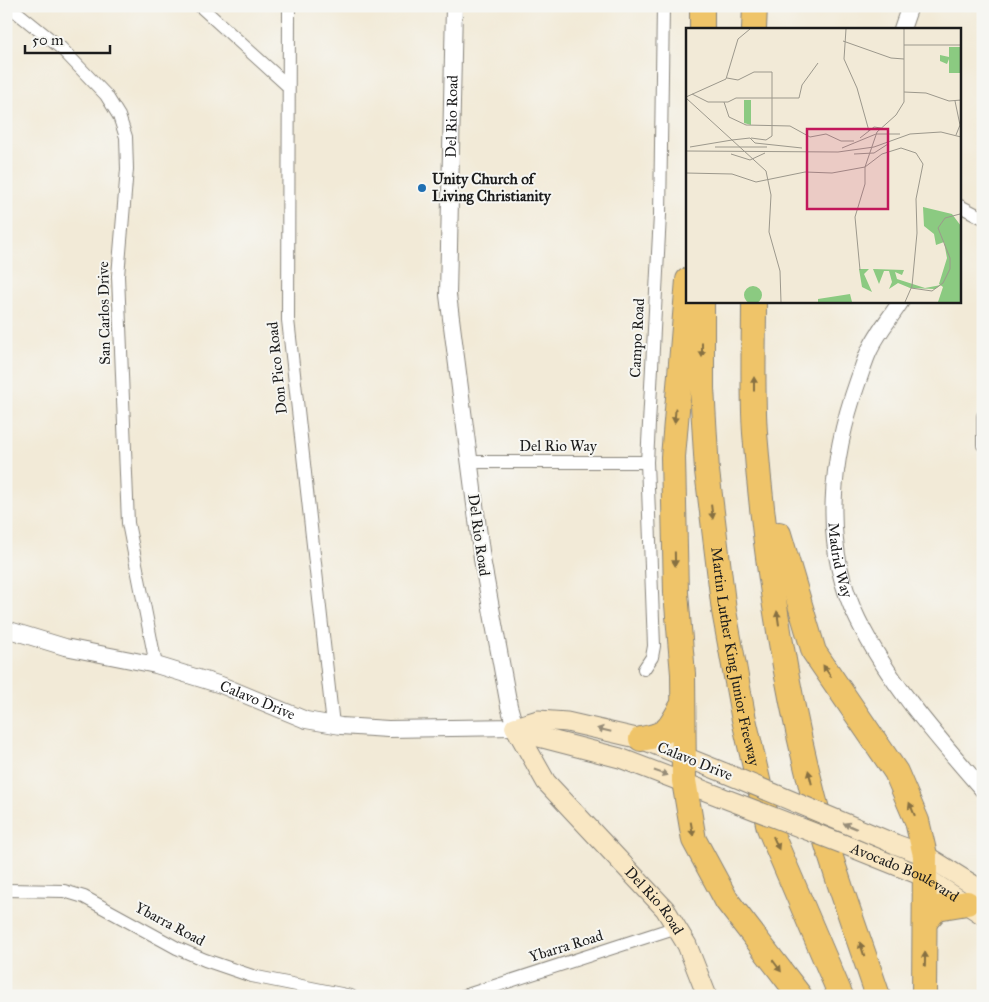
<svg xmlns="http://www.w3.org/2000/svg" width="989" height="1002" font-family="'IM FELL Great Primer',serif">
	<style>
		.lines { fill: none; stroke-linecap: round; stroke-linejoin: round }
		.minor-casing { stroke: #87837a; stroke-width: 14 }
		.tertiary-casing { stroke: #87837a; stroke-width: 18 }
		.secondary-casing { stroke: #87837a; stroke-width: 21 }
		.motorway-casing { stroke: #87837a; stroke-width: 26 }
		.minor { stroke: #fff; stroke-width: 12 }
		.tertiary { stroke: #fff; stroke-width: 16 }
		.secondary { stroke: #f9e7c3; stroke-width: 19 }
		.motorway { stroke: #efc469; stroke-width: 24 }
		.secondary-bridge-casing { stroke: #87837a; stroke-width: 21; stroke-linecap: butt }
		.secondary-bridge { stroke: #f9e7c3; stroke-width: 19 }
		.oneway { fill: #867042 }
		.oneway2 { fill: #968c78 }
		.poi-dot { fill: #1f6fb2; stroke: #f6f6f2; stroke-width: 2 }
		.labels { text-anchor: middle; stroke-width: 4; stroke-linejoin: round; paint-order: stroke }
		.street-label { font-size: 15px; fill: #1c1c1c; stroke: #f6f6f2 }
		.poi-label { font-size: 15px; font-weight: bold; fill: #1c1c1c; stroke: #f6f6f2; text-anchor: start }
		.inset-road { fill: none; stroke: #9c988c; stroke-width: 1 }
		.view { fill: #c2185b; fill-opacity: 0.15; stroke: #c2185b; stroke-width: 2.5 }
		.inset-edge { fill: none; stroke: #1c1c1c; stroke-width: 2.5 }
	</style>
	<rect width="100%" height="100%" fill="#f6f6f2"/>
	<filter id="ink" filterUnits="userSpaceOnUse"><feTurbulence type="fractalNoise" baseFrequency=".02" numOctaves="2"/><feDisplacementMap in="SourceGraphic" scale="10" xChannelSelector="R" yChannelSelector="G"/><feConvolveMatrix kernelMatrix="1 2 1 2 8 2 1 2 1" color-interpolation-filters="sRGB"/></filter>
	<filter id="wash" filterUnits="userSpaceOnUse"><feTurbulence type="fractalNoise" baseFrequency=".0096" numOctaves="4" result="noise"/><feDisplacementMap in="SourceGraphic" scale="20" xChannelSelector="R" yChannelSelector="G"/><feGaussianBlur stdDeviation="1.12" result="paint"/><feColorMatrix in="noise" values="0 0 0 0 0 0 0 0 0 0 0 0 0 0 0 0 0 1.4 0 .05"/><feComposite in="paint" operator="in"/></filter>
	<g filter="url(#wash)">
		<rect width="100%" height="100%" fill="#f2ead7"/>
	</g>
	<g filter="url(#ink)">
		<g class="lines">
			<defs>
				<g id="minor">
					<path d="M9 6 61 48 106 95 119 116 126 137 127 169 118 276 128 523 156 665"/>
					<path d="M200 6 288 86"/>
					<path d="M289 6 288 320 333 725"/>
					<path d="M960 206 983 218"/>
					<path d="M983 416V445"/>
					<path d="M470 462H647"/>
					<path d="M644 669 652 657 654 646 647 462 660 215 663 6"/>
					<path d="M6 890 64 891 84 897 177 948 205 960 252 976 351 996"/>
					<path d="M464 996 677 927"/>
				</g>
				<g id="tertiary">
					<path d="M902 29 910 6"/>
					<path id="s1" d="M901 301C891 317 878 332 870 349 865 359 862 370 858 381 831 457 820 545 858 620 889 683 937 737 983 790"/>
					<path id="s2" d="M6 629 65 647 156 665 221 685 306 720 341 726 388 729 515 727 509 706 482 559 448 295 454 6"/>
				</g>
				<g id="secondary">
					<path id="s3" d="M515 727 546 782 665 909 687 945 707 996"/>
					<path d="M515 727 538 720 567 722 641 739 725 773"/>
					<path d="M515 727 539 737 620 758 721 797"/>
					<path id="s4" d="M843 844 925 877 983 915"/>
					<path d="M895 844 925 855 983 891"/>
				</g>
				<g id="motorway">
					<path d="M702 29V6"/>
					<path d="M754 29 755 6"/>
					<path d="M688 280 673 457 676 593 683 674 684 781 694 840 727 901 800 996"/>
					<path id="s5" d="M702 301V388L707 471 724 611 743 715 769 828 841 996"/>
					<path d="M754 301C754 345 752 390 755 433 765 564 788 709 824 835 840 889 860 942 878 996"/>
					<path d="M779 534 814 652 896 772 917 821 925 855 924 996"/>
					<path d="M641 739C670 734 668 729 683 704"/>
					<path d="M925 922 937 908 967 903"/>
				</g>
			</defs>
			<!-- minor casing -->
			<use href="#minor" class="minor-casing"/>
			<!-- tertiary casing -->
			<use href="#tertiary" class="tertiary-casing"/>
			<!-- secondary casing -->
			<use href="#secondary" class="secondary-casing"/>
			<!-- motorway casing -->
			<use href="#motorway" class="motorway-casing"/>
			<!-- minor -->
			<use href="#minor" class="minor"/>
			<!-- tertiary -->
			<use href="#tertiary" class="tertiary"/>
			<!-- secondary -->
			<use href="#secondary" class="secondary"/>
			<!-- motorway -->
			<use href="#motorway" class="motorway"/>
			<defs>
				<g id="secondary-bridge">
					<path d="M725 773 895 844"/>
					<path d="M721 797 843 844"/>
				</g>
			</defs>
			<!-- secondary-bridge casing -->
			<use href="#secondary-bridge" class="secondary-bridge-casing"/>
			<!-- secondary-bridge -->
			<use href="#secondary-bridge" class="secondary-bridge"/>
		</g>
		<!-- one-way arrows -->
		<defs><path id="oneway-solid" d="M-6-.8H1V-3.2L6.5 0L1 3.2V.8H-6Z" transform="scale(1.25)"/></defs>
		<g class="oneway">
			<use href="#oneway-solid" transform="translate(702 350) rotate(90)"/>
			<use href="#oneway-solid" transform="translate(754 384) rotate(-90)"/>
			<use href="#oneway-solid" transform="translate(675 416) rotate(95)"/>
			<use href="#oneway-solid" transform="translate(712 512) rotate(83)"/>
			<use href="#oneway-solid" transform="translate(675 559) rotate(89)"/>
			<use href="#oneway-solid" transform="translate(778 618) rotate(-98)"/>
			<use href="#oneway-solid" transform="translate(827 671) rotate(-124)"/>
			<use href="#oneway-solid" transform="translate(810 777) rotate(-104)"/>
			<use href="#oneway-solid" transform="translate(912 809) rotate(-113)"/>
			<use href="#oneway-solid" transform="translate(692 829) rotate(80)"/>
			<use href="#oneway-solid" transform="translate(776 843) rotate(66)"/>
			<use href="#oneway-solid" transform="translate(862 949) rotate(-108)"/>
			<use href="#oneway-solid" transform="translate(925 959) rotate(-89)"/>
			<use href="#oneway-solid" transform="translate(777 966) rotate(53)"/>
		</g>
		<g class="oneway2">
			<use href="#oneway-solid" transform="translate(604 730) rotate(-167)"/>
			<use href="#oneway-solid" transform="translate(661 773) rotate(19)"/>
			<use href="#oneway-solid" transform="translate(850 826) rotate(-157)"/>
		</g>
	</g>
	<!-- markers -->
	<circle class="poi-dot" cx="422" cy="188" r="5"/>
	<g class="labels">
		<!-- street labels -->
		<g class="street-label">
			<text dy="5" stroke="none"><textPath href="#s2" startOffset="1140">Del Rio Road</textPath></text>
			<text transform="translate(104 313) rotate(-91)" y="5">San Carlos Drive</text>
			<text transform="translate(637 338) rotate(-87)" y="5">Campo Road</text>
			<text transform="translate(277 368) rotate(-96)" y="5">Don Pico Road</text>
			<text x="558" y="451">Del Rio Way</text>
			<text transform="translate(479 535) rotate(82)" y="5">Del Rio Road</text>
			<text dy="5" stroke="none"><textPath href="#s1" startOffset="274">Madrid Way</textPath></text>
			<text dy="5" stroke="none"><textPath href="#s5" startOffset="358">Martin Luther King Junior Freeway</textPath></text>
			<text dy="5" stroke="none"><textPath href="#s2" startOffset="262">Calavo Drive</textPath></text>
			<text transform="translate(695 761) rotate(22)" y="5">Calavo Drive</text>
			<text dy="5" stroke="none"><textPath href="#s4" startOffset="68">Avocado Boulevard</textPath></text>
			<text dy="5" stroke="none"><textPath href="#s3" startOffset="224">Del Rio Road</textPath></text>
			<text transform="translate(170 924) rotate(28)" y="5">Ybarra Road</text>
			<text transform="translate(566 946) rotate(-17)" y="5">Ybarra Road</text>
		</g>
		<!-- poi labels -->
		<g class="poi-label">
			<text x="432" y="184">Unity Church of<tspan x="432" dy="17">Living Christianity</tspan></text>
		</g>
	</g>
	<!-- overview -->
	<g transform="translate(686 28)">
		<rect width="275" height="275" fill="#f2ead7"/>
		<path d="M58 72H65V97L58 95ZM237 179 266 186 275 198V274H252L257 259 253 256 261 230 258 214 250 217 248 206 238 198ZM173 241H183L178 246 186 264 176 259ZM164 266 166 274H132V271Z" fill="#8bca81"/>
		<path d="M263 19H275V45H263V31L261 36 254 33V27L263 29ZM187 241 218 242 216 247 209 244 211 251 239 260 255 257 249 261 224 260 212 255 203 261 206 254 203 243H198L193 256ZM58 267a9 9 0 1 1 18 0a9 9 0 1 1-18 0Z" fill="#8bca81"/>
		<path class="inset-road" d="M160 1 158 31 171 60 183 103M157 13 205 30 218 31M218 17H275M41 50 52 52 68 44H86V108L80 112 65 110M218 64 240 65 263 73 275 72M6 66 22 74H42L50 70H113L116 57 132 35M0 69 40 51 52 11 64 1M0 70 80 143 85 167 83 204 94 243 95 274M269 73 274 97 270 107M38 74 43 89 60 97 104 98 124 109 140 106 155 113H168M64 110 69 115 116 120M174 110 188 99 195 100M46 112 64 110M4 119 46 112M29 119H81M156 120 190 106H214M0 123 152 124 188 119 224 106 255 104 275 109M45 126 64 132 79 125M168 126 188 125 202 116M179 139 196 126 215 120 230 125 237 136 230 171 231 205 226 258 219 274M179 139 191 104 210 87 218 74V1M0 145 46 146 70 154 119 144 146 145 179 139V156L169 189 174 242M225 260 246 263 257 255 264 241V230L252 200 259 190 274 186"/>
		<path class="view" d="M121 101H202V181H121Z"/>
		<rect width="275" height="275" class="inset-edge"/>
	</g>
	<!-- margin -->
	<rect width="989" height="1002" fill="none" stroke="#f6f6f2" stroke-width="25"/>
	<!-- scale -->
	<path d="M25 45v8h85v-8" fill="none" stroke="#1c1c1c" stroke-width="2.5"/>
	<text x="32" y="45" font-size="15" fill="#1c1c1c" stroke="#f6f6f2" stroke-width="4" paint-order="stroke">50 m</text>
</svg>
